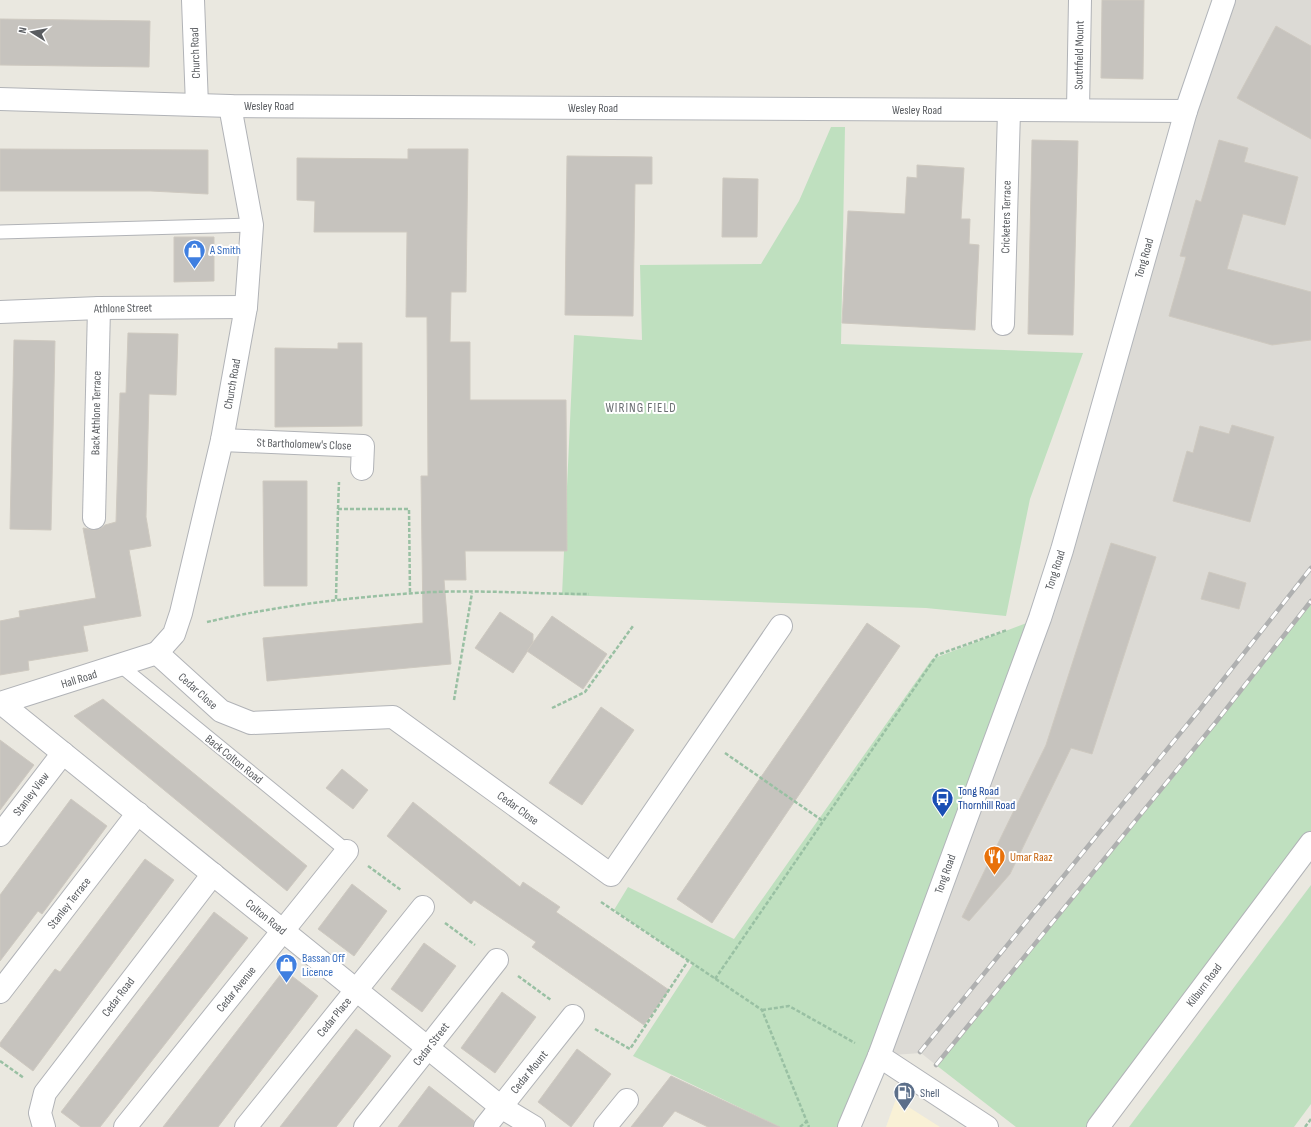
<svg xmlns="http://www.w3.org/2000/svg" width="1311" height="1127" font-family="'Sofia Sans Condensed',sans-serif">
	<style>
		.commercial { fill: #f9f1d6 }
		.industrial { fill: #dcdad5 }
		.green { fill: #bfe0bf }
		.building { fill: #c6c3be; stroke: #cec9c0 }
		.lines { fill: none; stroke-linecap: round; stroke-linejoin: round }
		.service-casing { stroke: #b1b3b7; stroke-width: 15 }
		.minor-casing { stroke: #b1b3b7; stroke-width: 24 }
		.tertiary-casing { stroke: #b1b3b7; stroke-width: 24 }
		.secondary-casing { stroke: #b2b5ba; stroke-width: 24 }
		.path { stroke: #99c0a3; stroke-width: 2.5; stroke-dasharray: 4 2; stroke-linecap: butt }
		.service { stroke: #fff; stroke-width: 13 }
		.minor { stroke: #fff; stroke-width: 22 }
		.tertiary { stroke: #fff; stroke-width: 22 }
		.secondary { stroke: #fff; stroke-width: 22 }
		.rail-casing { stroke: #afb0b0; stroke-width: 4.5 }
		.rail { stroke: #fff; stroke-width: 3; stroke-dasharray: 9; stroke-linecap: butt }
		.labels { text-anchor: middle; stroke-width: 4; stroke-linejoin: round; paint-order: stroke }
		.street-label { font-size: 12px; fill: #595c60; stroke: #fff }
		.shop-label { font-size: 12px; fill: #366cbe; stroke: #fff; text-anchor: start }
		.transit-label { font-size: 12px; fill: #164399; stroke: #fff; text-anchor: start }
		.food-label { font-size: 12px; fill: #c56008; stroke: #fff; text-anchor: start }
		.service-label { font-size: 12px; fill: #4e5e75; stroke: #fff; text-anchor: start }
		.neighbourhood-label { font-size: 13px; letter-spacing: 1px; fill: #6a6e72; stroke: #fff }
	</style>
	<rect width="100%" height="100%" fill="#eae8e0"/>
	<!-- commercial -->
	<path class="commercial" d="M896 1099 940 1127H886Z"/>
	<!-- industrial -->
	<path class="industrial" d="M1224 0H1311V601L1216 722 936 1065 921 1053 879 1056 1062 550Z"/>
	<!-- green -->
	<g class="green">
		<path d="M831 127H845L841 344 1083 353 1030 499 1006 616 926 608 562 595 574 335 642 340 640 265 761 264 799 201Z"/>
		<path d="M1311 601V843L1098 1127H1016L936 1065 1216 722Z"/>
		<path d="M1040 618 849 1127H780L633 1056 693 964 614 910 628 887 734 939 932 659Z"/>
		<path d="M1311 885V1104L1294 1127H1129Z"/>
	</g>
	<!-- building -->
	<g class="building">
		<path d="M1102 0H1144L1143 79 1101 78Z"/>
		<path d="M0 19 150 21 149 67 0 65Z"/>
		<path d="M1276 26 1311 46V139L1237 98Z"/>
		<path d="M1032 140 1078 141 1073 335 1028 334Z"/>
		<path d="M1219 140 1248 148 1244 162 1298 177 1285 225 1243 214 1227 269 1311 292V340L1272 345 1169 316 1186 257 1180 256 1196 200 1201 202Z"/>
		<path d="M0 149 208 150V194L151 191H0Z"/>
		<path d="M408 149H468L466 292H451L450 342H470V400H566L567 551H465L466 580H444L451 664 267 681 263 638 423 623 421 476H428L427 317H406L407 232H314L315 201 297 200V158L408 159Z"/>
		<path d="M567 156 652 157V184H635L633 316 565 315Z"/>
		<path d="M917 165 964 168 961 219H970L969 244 979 245 975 330 842 323 848 211 905 214 907 177 917 178Z"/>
		<path d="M723 178 758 179 757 237H722Z"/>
		<path d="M174 237H214V281L174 282Z"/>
		<path d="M128 333 178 334 176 395 149 394 146 517 151 546 129 550 141 616 83 626 88 651 28 661 29 670 0 675V621L20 617 19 611 96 598 83 528 94 530 100 529 105 525 116 522 120 393H126Z"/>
		<path d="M14 340 55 341 51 530 10 529Z"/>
		<path d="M338 343H362V426L275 427V348L338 349Z"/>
		<path d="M1232 425 1274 437 1250 522 1173 501 1187 451 1193 453 1200 426 1229 434Z"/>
		<path d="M263 481H307V586H264Z"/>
		<path d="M1111 543 1156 557 1092 754 1071 748 1010 874 969 921 962 917 1046 745Z"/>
		<path d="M1209 572 1246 583 1239 609 1201 599Z"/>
		<path d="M500 612 533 634V643L513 673 475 648Z"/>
		<path d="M552 616 607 654 583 689 527 651Z"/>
		<path d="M867 623 900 646 712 923 677 899Z"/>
		<path d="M103 699 307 866 287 891 74 716Z"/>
		<path d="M601 707 634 730 582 805 549 783Z"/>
		<path d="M0 740 34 765 0 810Z"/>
		<path d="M342 769 368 790 353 809 326 788Z"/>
		<path d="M71 799 107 826 42 914 38 911 0 961V895Z"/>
		<path d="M413 802 520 887 523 882 560 907 556 912 669 990 644 1025 532 947 536 942 474 900 471 904 387 836Z"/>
		<path d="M145 859 174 880 33 1071 0 1046V1043L55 969 60 972Z"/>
		<path d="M352 884 387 911 354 956 318 929Z"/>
		<path d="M214 912 248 938 100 1127H81L61 1112Z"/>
		<path d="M424 943 456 966 422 1012 391 989Z"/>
		<path d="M284 970 318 996 218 1127H163Z"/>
		<path d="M502 992 536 1017 495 1073 461 1048Z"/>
		<path d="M356 1029 391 1056 372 1081 336 1127H280Z"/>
		<path d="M577 1049 611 1074 571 1127 538 1102Z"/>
		<path d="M671 1076 780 1127H708L675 1111 662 1127H631Z"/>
		<path d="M429 1086 474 1121 473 1127H398Z"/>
	</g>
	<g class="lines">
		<defs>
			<g id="service">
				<path d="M0 232 252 225"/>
				<path d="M121 666 347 851"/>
			</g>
			<g id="minor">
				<path d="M1078 109 1080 0"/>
				<path d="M0 312 99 308 246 307"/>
				<path d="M1003 324 1009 111"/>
				<path d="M222 440 363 446 362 469"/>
				<path d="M94 518 99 308"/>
				<path d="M157 653 221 711 251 723 393 717 611 875 781 626"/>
				<path d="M157 653 174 634 181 613 222 440 246 307 252 225 230 106"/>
				<path d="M0 703 157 653"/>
				<path d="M1 703 501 1107 534 1127"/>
				<path d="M0 835 63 753"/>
				<path d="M0 992 138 813"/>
				<path d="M879 1056 987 1127"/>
				<path d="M44 1127 40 1113 45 1093 213 874"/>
				<path d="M125 1127 347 851"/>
				<path d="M246 1127 423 907"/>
				<path d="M365 1127 497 960"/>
				<path d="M485 1127 573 1016"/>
				<path d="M605 1127 627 1100"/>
				<path d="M1098 1127 1311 843"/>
			</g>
			<g id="tertiary">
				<path d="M193 0 197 105"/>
				<path d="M0 99 230 106 1186 111"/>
			</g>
			<path id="secondary" d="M849 1127 879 1056 1040 618 1062 550 1186 111 1224 0"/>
		</defs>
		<!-- service casing -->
		<use href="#service" class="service-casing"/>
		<!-- minor casing -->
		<use href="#minor" class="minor-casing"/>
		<!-- tertiary casing -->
		<use href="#tertiary" class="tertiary-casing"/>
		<!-- secondary casing -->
		<use href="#secondary" class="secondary-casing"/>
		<!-- path -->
		<g class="path">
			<path d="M338 509 339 482"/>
			<path d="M336 599 338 509H409L410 594"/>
			<path d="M207 622C276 606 345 598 415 593 473 589 531 594 589 594"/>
			<path d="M454 700 472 593"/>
			<path d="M552 708 585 692 633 626"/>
			<path d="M725 753 823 821"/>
			<path d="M368 866 401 890"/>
			<path d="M601 902 762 1010 809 1127"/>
			<path d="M445 923 475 945"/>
			<path d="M518 976 551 1000"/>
			<path d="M715 979 937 655 1007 630"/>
			<path d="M762 1010 789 1006 855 1043"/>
			<path d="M595 1029 630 1049 688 961"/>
			<path d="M0 1061 24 1078"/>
			<path d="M800 1127 807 1121"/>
			<path d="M1305 1127 1311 1119"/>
		</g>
		<!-- service -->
		<use href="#service" class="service"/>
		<!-- minor -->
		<use href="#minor" class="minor"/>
		<!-- tertiary -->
		<use href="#tertiary" class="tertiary"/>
		<!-- secondary -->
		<use href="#secondary" class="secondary"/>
		<defs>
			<g id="rail">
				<path d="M920 1052 1200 709 1311 568"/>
				<path d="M936 1065 1216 722 1311 601"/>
			</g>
		</defs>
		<!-- rail casing -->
		<use href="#rail" class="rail-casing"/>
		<!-- rail -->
		<use href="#rail" class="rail"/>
	</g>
	<!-- icons -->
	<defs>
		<symbol id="shop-pin" viewBox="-11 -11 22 30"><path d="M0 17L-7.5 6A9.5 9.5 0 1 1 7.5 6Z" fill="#3f7fe0" stroke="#fff"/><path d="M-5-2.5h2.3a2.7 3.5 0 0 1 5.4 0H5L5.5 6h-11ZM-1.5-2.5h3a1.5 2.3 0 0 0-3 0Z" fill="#fff"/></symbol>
		<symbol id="bus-pin" viewBox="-11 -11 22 30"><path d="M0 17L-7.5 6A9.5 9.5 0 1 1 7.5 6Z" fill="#1a4fb4" stroke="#fff"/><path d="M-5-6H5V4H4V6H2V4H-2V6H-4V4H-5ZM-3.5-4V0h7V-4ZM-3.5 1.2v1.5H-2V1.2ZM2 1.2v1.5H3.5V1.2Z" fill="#fff"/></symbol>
		<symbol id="restaurant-pin" viewBox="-11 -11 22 30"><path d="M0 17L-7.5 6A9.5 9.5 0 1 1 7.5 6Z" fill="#e8710a" stroke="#fff"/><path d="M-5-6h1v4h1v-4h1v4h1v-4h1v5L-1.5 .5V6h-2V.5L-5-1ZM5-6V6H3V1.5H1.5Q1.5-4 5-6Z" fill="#fff"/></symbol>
		<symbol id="fuel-pin" viewBox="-11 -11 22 30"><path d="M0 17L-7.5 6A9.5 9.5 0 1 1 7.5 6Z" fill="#5c6f8a" stroke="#fff"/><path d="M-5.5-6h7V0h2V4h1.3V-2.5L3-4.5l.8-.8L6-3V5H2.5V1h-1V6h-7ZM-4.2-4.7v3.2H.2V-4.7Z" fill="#fff"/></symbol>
	</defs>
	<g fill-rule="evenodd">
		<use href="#shop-pin" x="182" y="238" width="25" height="34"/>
		<use href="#bus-pin" x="930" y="786" width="25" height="34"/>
		<use href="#restaurant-pin" x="982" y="844" width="25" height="34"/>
		<use href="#shop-pin" x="274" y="952" width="25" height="34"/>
		<use href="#fuel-pin" x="892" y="1080" width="25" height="34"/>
	</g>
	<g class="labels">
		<!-- street labels -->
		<g class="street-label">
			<text transform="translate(195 53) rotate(-92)" y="4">Church Road</text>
			<text transform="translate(1079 55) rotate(-89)" y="4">Southfield Mount</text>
			<text x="269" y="110">Wesley Road</text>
			<text x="593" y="112">Wesley Road</text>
			<text x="917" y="114">Wesley Road</text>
			<text transform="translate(1006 217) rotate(-89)" y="4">Cricketers Terrace</text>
			<text transform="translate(1144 258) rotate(-74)" y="4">Tong Road</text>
			<text transform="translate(123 308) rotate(-1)" y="4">Athlone Street</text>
			<text transform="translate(232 384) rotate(-80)" y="4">Church Road</text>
			<text transform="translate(96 413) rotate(-89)" y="4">Back Athlone Terrace</text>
			<text transform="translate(304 444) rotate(2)" y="4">St Bartholomew's Close</text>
			<text transform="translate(1055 570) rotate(-72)" y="4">Tong Road</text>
			<text transform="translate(79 679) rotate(-17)" y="4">Hall Road</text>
			<text transform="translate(198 691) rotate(42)" y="4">Cedar Close</text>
			<text transform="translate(234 759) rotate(39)" y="4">Back Colton Road</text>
			<text transform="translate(31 794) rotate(-53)" y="4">Stanley View</text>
			<text transform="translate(518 808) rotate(36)" y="4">Cedar Close</text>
			<text transform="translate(945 874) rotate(-70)" y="4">Tong Road</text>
			<text transform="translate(69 903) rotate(-52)" y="4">Stanley Terrace</text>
			<text transform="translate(266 917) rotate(39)" y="4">Colton Road</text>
			<text transform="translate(1204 985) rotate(-53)" y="4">Kilburn Road</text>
			<text transform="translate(236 989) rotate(-51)" y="4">Cedar Avenue</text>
			<text transform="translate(118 997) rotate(-53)" y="4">Cedar Road</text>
			<text transform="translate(334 1017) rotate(-51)" y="4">Cedar Place</text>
			<text transform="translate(431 1044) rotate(-52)" y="4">Cedar Street</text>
			<text transform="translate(529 1072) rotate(-51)" y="4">Cedar Mount</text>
		</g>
		<!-- shop labels -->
		<g class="shop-label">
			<text x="210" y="254">A Smith</text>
			<text x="302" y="962">Bassan Off<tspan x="302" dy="14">Licence</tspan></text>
		</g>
		<!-- transit labels -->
		<g class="transit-label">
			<text x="958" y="795">Tong Road<tspan x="958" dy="14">Thornhill Road</tspan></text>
		</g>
		<!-- food labels -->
		<g class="food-label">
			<text x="1010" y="861">Umar Raaz</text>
		</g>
		<!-- service labels -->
		<g class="service-label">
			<text x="920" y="1097">Shell</text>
		</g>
		<!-- neighbourhood labels -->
		<g class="neighbourhood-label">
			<text x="641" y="412">WIRING FIELD</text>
		</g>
	</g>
	<!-- north arrow -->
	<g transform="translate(32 32) rotate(281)" stroke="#ffffff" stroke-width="3" paint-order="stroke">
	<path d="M0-3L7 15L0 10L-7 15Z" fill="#595c60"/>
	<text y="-6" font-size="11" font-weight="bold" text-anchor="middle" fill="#595c60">N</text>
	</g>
</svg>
